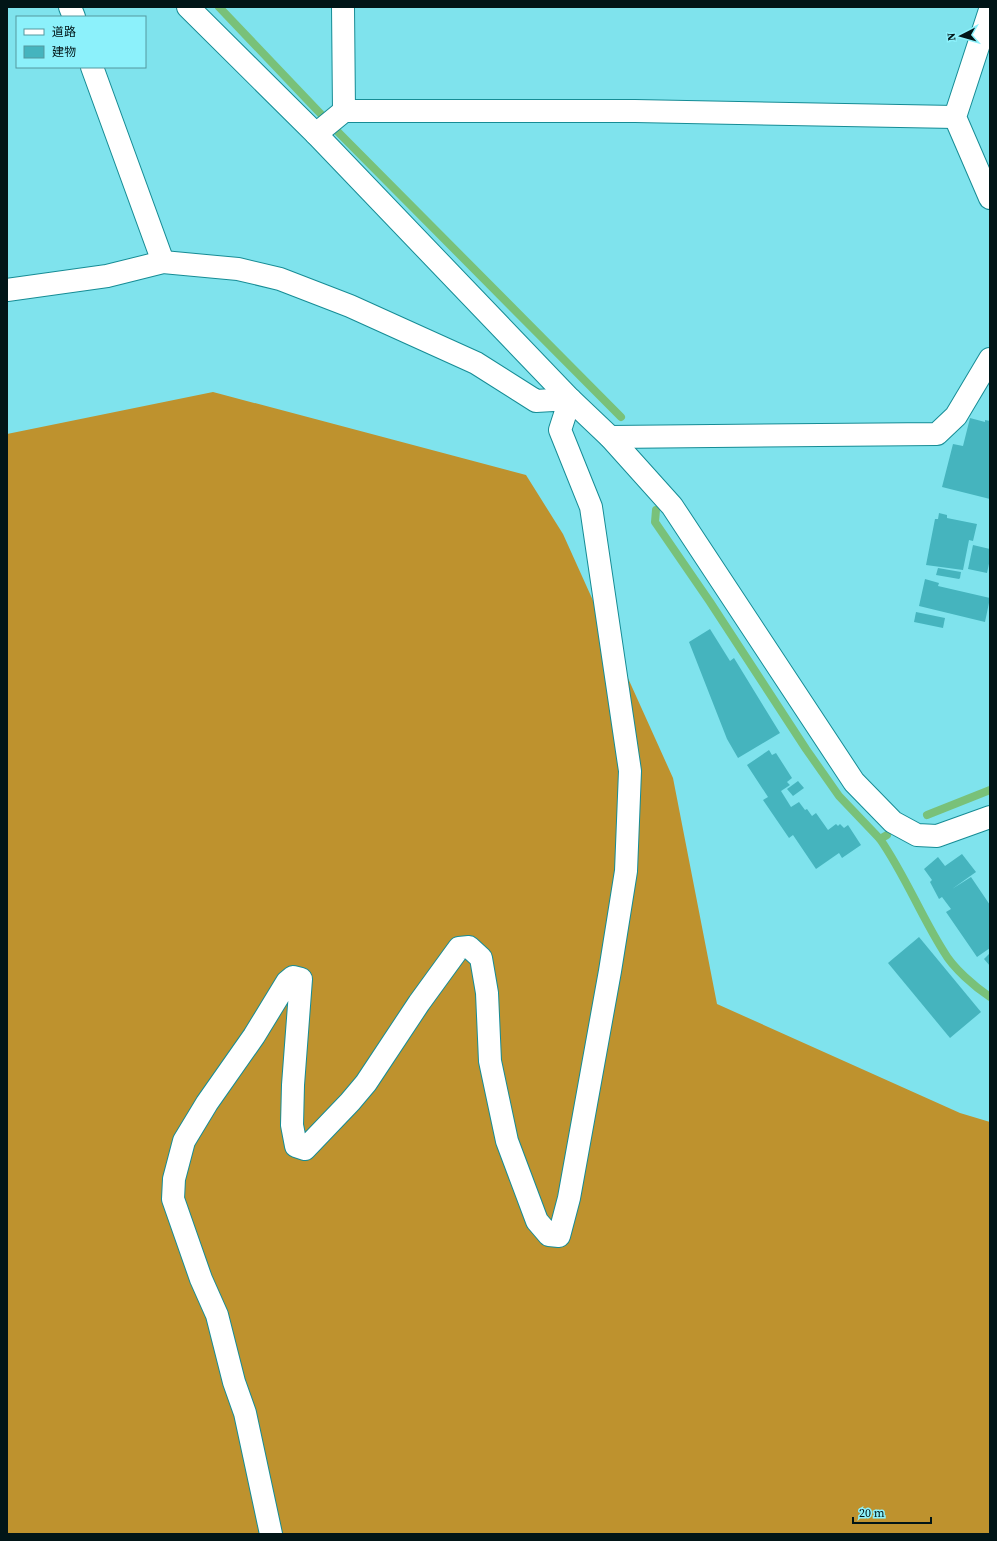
<svg xmlns="http://www.w3.org/2000/svg" width="997" height="1541" font-family="'Source Serif 4','Noto Sans JP',serif">
	<style>
		.forest { fill: #be922e }
		.lines { fill: none; stroke-linecap: round; stroke-linejoin: round }
		.stream { stroke: #79c179; stroke-width: 8 }
		.building { fill: #45b4be }
		.minor-casing { stroke: #168c95; stroke-width: 24 }
		.minor { stroke: #fff; stroke-width: 22 }
	</style>
	<rect width="100%" height="100%" fill="#7fe3ed"/>
	<!-- forest -->
	<path class="forest" d="M213 392 526 475 563 534 673 778 717 1004 960 1113 990 1122V1534H7V434Z"/>
	<g class="lines">
		<!-- stream -->
		<g class="stream">
			<path d="M219 7 337 131 621 417"/>
			<path d="M656 510 655 522 710 602 806 749 839 796 880 839 887 835"/>
			<path d="M927 815 990 790"/>
			<path d="M880 839C905 875 921 916 944 952 953 968 975 987 990 997"/>
		</g>
	</g>
	<!-- building -->
	<g class="building">
		<path d="M970 418 985 422V420L990 421V499L942 487 953 444 963 446Z"/>
		<path d="M939 513 947 515V518L977 524 973 541 969 540 963 570 926 565 935 519H938Z"/>
		<path d="M973 545 990 549V559L987 573 968 569Z"/>
		<path d="M938 568 961 572 960 578 959 579 936 575Z"/>
		<path d="M925 579 939 583 938 586 990 598 985 622 919 606Z"/>
		<path d="M916 612 945 618 943 628 914 622Z"/>
		<path d="M710 629 730 661 734 658 780 733 738 758 727 739 689 642Z"/>
		<path d="M769 750 772 755 776 753 792 778 787 782 790 785 781 791 791 807 799 802 805 810 807 809 812 816 816 813 828 830 836 824 838 826 840 824 844 828 848 825 861 845 842 858 839 853 816 869 793 835 789 838 763 800 768 797 747 765Z"/>
		<path d="M798 781 804 788 793 796 787 789Z"/>
		<path d="M962 854 976 872 952 889 971 877 990 905V948L977 957 946 912 951 909 942 897 939 899 930 882 932 880 924 869 938 857 945 866Z"/>
		<path d="M919 937 981 1012 950 1038 888 963Z"/>
		<path d="M990 953V966L984 959Z"/>
	</g>
	<g class="lines">
		<defs>
			<g id="minor">
				<path d="M70 7 74 17"/>
				<path d="M188 7 316 134 570 399 610 437 672 506 854 782 893 822 917 835 937 836 990 817"/>
				<path d="M343 7 344 111"/>
				<path d="M990 10 955 117 990 198"/>
				<path d="M92 67 163 262"/>
				<path d="M316 134 344 111H635L955 117"/>
				<path d="M7 290 107 276 163 262 238 269 280 279 350 306 476 363 536 401 570 399 560 430 591 507 630 771 626 871 610 971 569 1198 559 1236 549 1235 537 1221 507 1141 490 1061 487 993 481 958 469 947 459 948 419 1003 366 1083 350 1102 305 1149 296 1146 292 1125 293 1085 301 979 293 977 287 982 254 1036 207 1103 184 1141 174 1179 173 1199 201 1279 217 1315 234 1382 245 1413 271 1534"/>
				<path d="M610 437 937 434 956 416 990 359"/>
			</g>
		</defs>
		<!-- minor casing -->
		<use href="#minor" class="minor-casing"/>
		<!-- minor -->
		<use href="#minor" class="minor"/>
	</g>
	<!-- border -->
	<rect width="997" height="1541" fill="none" stroke="#011517" stroke-width="16"/>
	<!-- legend -->
	<rect x="16" y="16" width="130" height="52" fill="#8cf1fb" stroke="#5499a0"/>
	<rect x="24" y="29" width="20" height="6" fill="#ffffff" stroke="#5499a0"/>
	<text x="52" y="36" font-size="12" fill="#011517">道路</text>
	<rect x="24" y="46" width="20" height="12" fill="#45b4be" stroke="#5499a0"/>
	<text x="52" y="56" font-size="12" fill="#011517">建物</text>
	<!-- north arrow -->
	<g transform="translate(961 36) rotate(264)" stroke="#8cf1fb" stroke-width="3" paint-order="stroke">
	<path d="M0-3L7 15L0 10L-7 15Z" fill="#011517"/>
	<text y="-6" font-size="11" font-weight="bold" text-anchor="middle" fill="#011517">N</text>
	</g>
	<!-- scale -->
	<path d="M853 1517v6h78v-6" fill="none" stroke="#011517" stroke-width="2"/>
	<text x="859" y="1517" font-size="12" fill="#011517" stroke="#8cf1fb" stroke-width="3" paint-order="stroke">20 m</text>
</svg>
